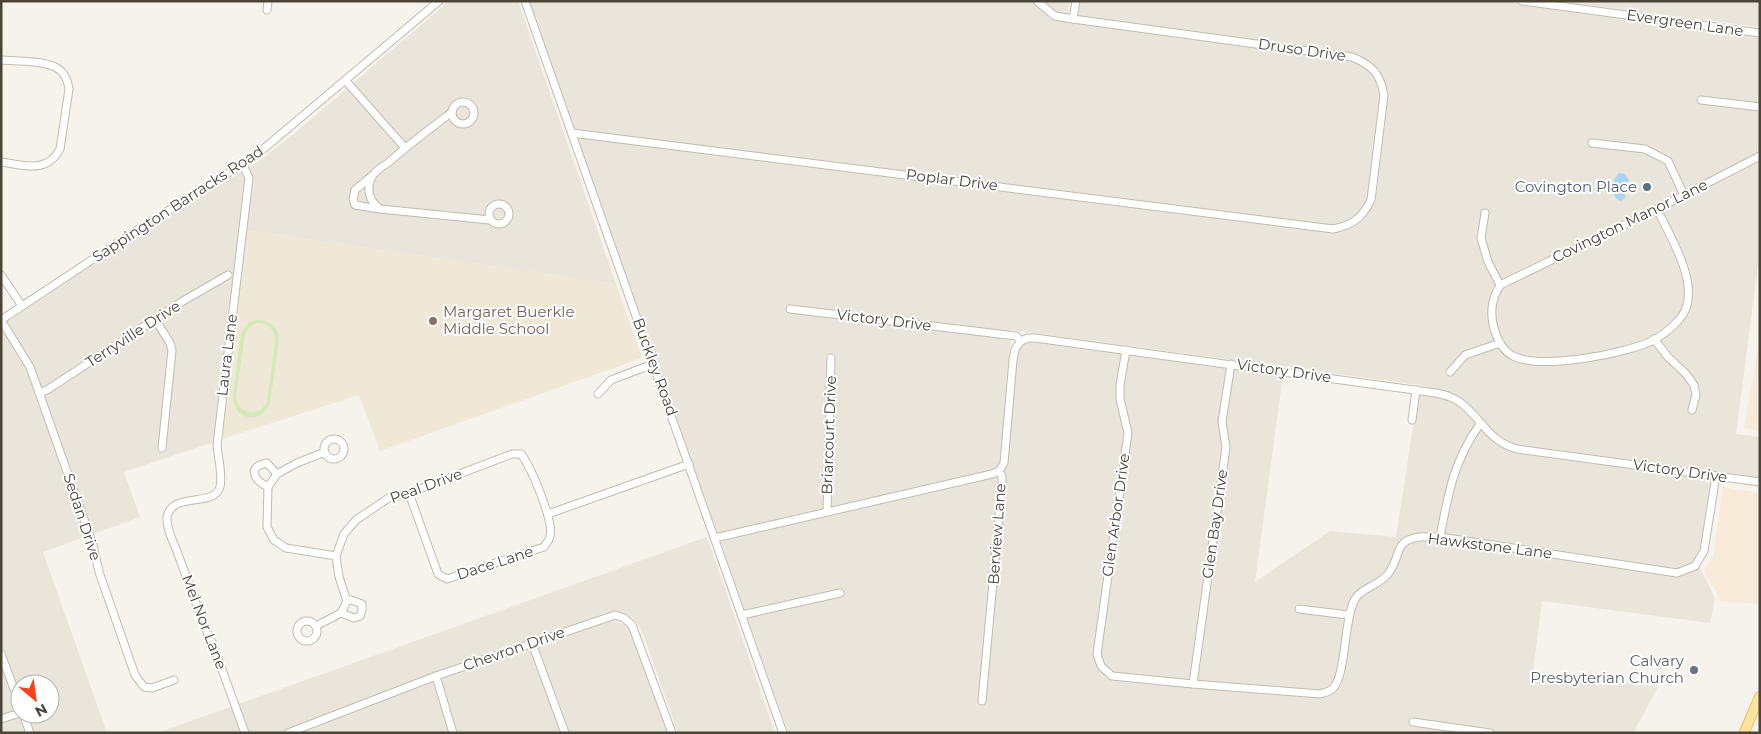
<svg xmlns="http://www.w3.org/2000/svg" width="1761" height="734" font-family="Montserrat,sans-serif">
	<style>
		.residential { fill: #eae5da; fill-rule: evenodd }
		.commercial { fill: #f7ead8 }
		.education { fill: #efe8d6 }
		.green { fill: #d2eab5; fill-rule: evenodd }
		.water { fill: #a9d4f2 }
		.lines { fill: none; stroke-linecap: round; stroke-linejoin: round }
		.minor-casing { stroke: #c2bbae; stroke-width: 9 }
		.major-casing { stroke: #e6c16a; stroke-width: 11 }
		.minor { stroke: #fff; stroke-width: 7 }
		.major { stroke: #ffe39c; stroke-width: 9 }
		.service-dot { fill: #5c6f8a; stroke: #fff; stroke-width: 2 }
		.education-dot { fill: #8d6e63; stroke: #fff; stroke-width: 2 }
		.worship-dot { fill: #6b7280; stroke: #fff; stroke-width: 2 }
		.labels { text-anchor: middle; stroke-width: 4; stroke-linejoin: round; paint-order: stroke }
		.street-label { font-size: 15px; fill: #4b4439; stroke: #fff }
		.service-label { font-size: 15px; fill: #4e5e75; stroke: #fff; text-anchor: end }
		.education-label { font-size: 15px; fill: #785e54; stroke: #fff; text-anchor: start }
		.worship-label { font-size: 15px; fill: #5b616d; stroke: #fff; text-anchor: end }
	</style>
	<rect width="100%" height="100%" fill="#f6f3ec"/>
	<!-- residential -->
	<g class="residential">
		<path d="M449 1H518L616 284 246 230 239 232 214 442 124 472 140 517 43 552 107 733H1V325L165 218 259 161 295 133ZM20 684H50V714H20Z"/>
		<path d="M529 1H1070L1067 22 1076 24 1080 1H1501L1760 36V250L1736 434 1760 437V478L1711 472 1703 546 1696 560 1715 598 1710 623 1542 601 1533 671 1658 687 1633 733H788ZM1012 330 1419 385 1446 391 1440 397 1418 394 1396 537 1330 531 1255 582 1283 375 1030 341 1020 346 1018 351 1014 384 1006 383Z"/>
		<path d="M1556 1H1760V27Z"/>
		<path d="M707 537 775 733H678L642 631 634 618 625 613 616 611 599 615 601 623 613 620 629 627 669 733H157Z"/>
	</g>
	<!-- commercial -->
	<g class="commercial">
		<path d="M1760 336V431L1744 428Z"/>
		<path d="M1723 487 1760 493V604L1721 601 1704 570 1713 557Z"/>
	</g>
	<!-- education -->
	<path class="education" d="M246 230 616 284 642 358 380 451 359 395 222 439Z"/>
	<!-- green -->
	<path class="green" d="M256 320C270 319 279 327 279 341L270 403C261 426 232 420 233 395L241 333 248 323ZM257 323C268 323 275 329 275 341L267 402 261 410 250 413 239 407 236 396 245 334 248 328Z"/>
	<!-- water -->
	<path class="water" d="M1619 173 1625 174 1629 180 1624 189 1626 197 1621 201C1609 196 1611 181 1619 173Z"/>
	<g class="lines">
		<defs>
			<g id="minor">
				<path d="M525 1 783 733"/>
				<path d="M1522 1 1760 33"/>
				<path d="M267 10 268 1"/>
				<path d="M1073 19 1076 1"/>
				<path d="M1 60C16 61 50 60 61 71 66 76 68 82 69 89L60 149C47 174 24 165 1 162"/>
				<path d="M346 81 405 148"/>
				<path d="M1701 100 1760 107"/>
				<circle cx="463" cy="113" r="11"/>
				<path d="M452 112C430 129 408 145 388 163 383 166 376 171 373 175 365 188 369 201 380 209L490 220"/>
				<path d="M572 133 1333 229C1353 225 1362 218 1371 200L1384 95C1380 73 1372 65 1352 57L1073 19 1055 16 1037 1"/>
				<path d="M1592 143 1645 149 1668 161 1684 195"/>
				<path d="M243 165 249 178 217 445C218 458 223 475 220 487 214 508 172 491 167 517 166 529 174 543 178 554 188 582 198 609 209 637L212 642 245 733"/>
				<path d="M373 175 355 190 353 199 355 205 380 209"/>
				<circle cx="499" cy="214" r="10"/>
				<path d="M1485 213 1481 238 1488 262 1500 285"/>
				<path d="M1 275 22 306"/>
				<path d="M1500 285C1498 290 1494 296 1493 302 1489 319 1496 347 1513 356 1542 370 1625 354 1654 340 1666 333 1684 319 1687 305 1695 276 1669 234 1657 209"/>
				<path d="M1500 285 1657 209 1760 156"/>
				<path d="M790 309 1016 336 1021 341"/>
				<path d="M155 319 170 343 172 350 162 448"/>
				<path d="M1 320 131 234 255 156 439 1"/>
				<path d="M1 320 30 367 93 545 99 572 135 675 144 687 152 688 174 680"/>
				<path d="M1654 339 1668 357 1686 374 1694 385 1696 395 1692 410"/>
				<path d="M1021 341 1028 338H1035L1436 393C1445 395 1454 397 1461 403 1483 420 1488 441 1517 449L1760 482"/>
				<path d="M1126 350 1120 385V399L1128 433 1097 654 1101 666 1112 676 1193 684 1320 694C1323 693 1328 692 1331 690 1347 679 1343 620 1355 599 1360 589 1381 584 1388 574 1394 566 1396 559 1399 550 1405 534 1426 537 1440 537L1677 573 1695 566 1704 551 1716 476"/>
				<path d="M1450 372 1465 355 1500 343"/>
				<path d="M39 393 47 390 183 301 228 275"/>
				<path d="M598 394 611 380 653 364"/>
				<path d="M1412 420 1416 390"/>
				<circle cx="334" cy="449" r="10"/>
				<path d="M325 452 297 463 277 474 268 487 267 527 274 540 286 548 336 556"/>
				<path d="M268 487C254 480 246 467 267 463L277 474"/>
				<path d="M827 512 831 358"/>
				<path d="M548 514 689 464"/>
				<path d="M1440 537C1448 494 1454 460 1480 424"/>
				<path d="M715 538 992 474 999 471 1004 463 1013 360 1015 349 1021 341"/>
				<path d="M1299 609 1348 615"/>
				<path d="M341 613 354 618 360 616 362 610V604L351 600 347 601"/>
				<path d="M742 615 840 593"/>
				<circle cx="307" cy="631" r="10"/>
				<path d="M316 626 341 613 347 601 339 577 336 556 344 534 356 520 390 497 409 493 512 454H521C531 467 554 521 550 536 550 539 546 544 544 547L447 579 438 574 409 493"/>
				<path d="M532 643 565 733"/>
				<path d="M1 654 20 705"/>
				<path d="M436 676 453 733"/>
				<path d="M1193 684 1226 447 1222 422 1231 364"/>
				<path d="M982 701 1002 484V476L999 471"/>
				<path d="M23 714 30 733"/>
				<path d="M1 719 20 713"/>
				<path d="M1413 722 1490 733"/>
				<path d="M288 733 436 676 615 615 624 618 632 625 672 733"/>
			</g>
			<path id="major" d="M1744 733 1760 696"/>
		</defs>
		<!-- minor casing -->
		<use href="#minor" class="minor-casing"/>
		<!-- major casing -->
		<use href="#major" class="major-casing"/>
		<!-- minor -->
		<use href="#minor" class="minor"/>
		<!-- major -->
		<use href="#major" class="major"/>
	</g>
	<!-- markers -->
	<circle class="service-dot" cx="1647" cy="187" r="5"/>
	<circle class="education-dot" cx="433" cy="321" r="5"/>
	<circle class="worship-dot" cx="1694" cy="670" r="5"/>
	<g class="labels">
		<!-- street labels -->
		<g class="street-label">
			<text transform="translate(1685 23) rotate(8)" y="5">Evergreen Lane</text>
			<text transform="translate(1302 50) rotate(8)" y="5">Druso Drive</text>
			<text transform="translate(952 180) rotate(7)" y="5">Poplar Drive</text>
			<text transform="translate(178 204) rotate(-33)" y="5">Sappington Barracks Road</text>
			<text transform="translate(1630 221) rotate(-26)" y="5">Covington Manor Lane</text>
			<text transform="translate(884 320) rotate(7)" y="5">Victory Drive</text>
			<text transform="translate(133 334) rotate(-33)" y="5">Terryville Drive</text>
			<text transform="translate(227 355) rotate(-83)" y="5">Laura Lane</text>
			<text transform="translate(655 367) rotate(70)" y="5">Buckley Road</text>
			<text transform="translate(1284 371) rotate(8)" y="5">Victory Drive</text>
			<text transform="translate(829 435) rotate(-88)" y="5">Briarcourt Drive</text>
			<text transform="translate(1680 471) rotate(8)" y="5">Victory Drive</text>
			<text transform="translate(426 486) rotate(-20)" y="5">Peal Drive</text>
			<text transform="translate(1116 515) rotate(-82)" y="5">Glen Arbor Drive</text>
			<text transform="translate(82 517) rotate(72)" y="5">Sedan Drive</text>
			<text transform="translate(1215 524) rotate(-82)" y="5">Glen Bay Drive</text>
			<text transform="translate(997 534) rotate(-86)" y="5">Berview Lane</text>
			<text transform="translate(1490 546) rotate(7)" y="5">Hawkstone Lane</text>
			<text transform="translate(495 563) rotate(-18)" y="5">Dace Lane</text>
			<text transform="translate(204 622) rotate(69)" y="5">Mel Nor Lane</text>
			<text transform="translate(514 649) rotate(-19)" y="5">Chevron Drive</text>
		</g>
		<!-- service labels -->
		<g class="service-label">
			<text x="1637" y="192">Covington Place</text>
		</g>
		<!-- education labels -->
		<g class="education-label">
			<text x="443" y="317">Margaret Buerkle<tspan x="443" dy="17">Middle School</tspan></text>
		</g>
		<!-- worship labels -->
		<g class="worship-label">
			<text x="1684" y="666">Calvary<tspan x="1684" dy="17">Presbyterian Church</tspan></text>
		</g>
	</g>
	<!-- border -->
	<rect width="1761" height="734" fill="none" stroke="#4b4439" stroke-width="5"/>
	<!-- north arrow -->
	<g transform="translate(35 699) rotate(151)"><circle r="24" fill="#ffffff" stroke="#b7b4b0"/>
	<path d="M0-4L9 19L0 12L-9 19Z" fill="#fc3f1d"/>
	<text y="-8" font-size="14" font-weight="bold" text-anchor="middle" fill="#4b4439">N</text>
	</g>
</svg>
